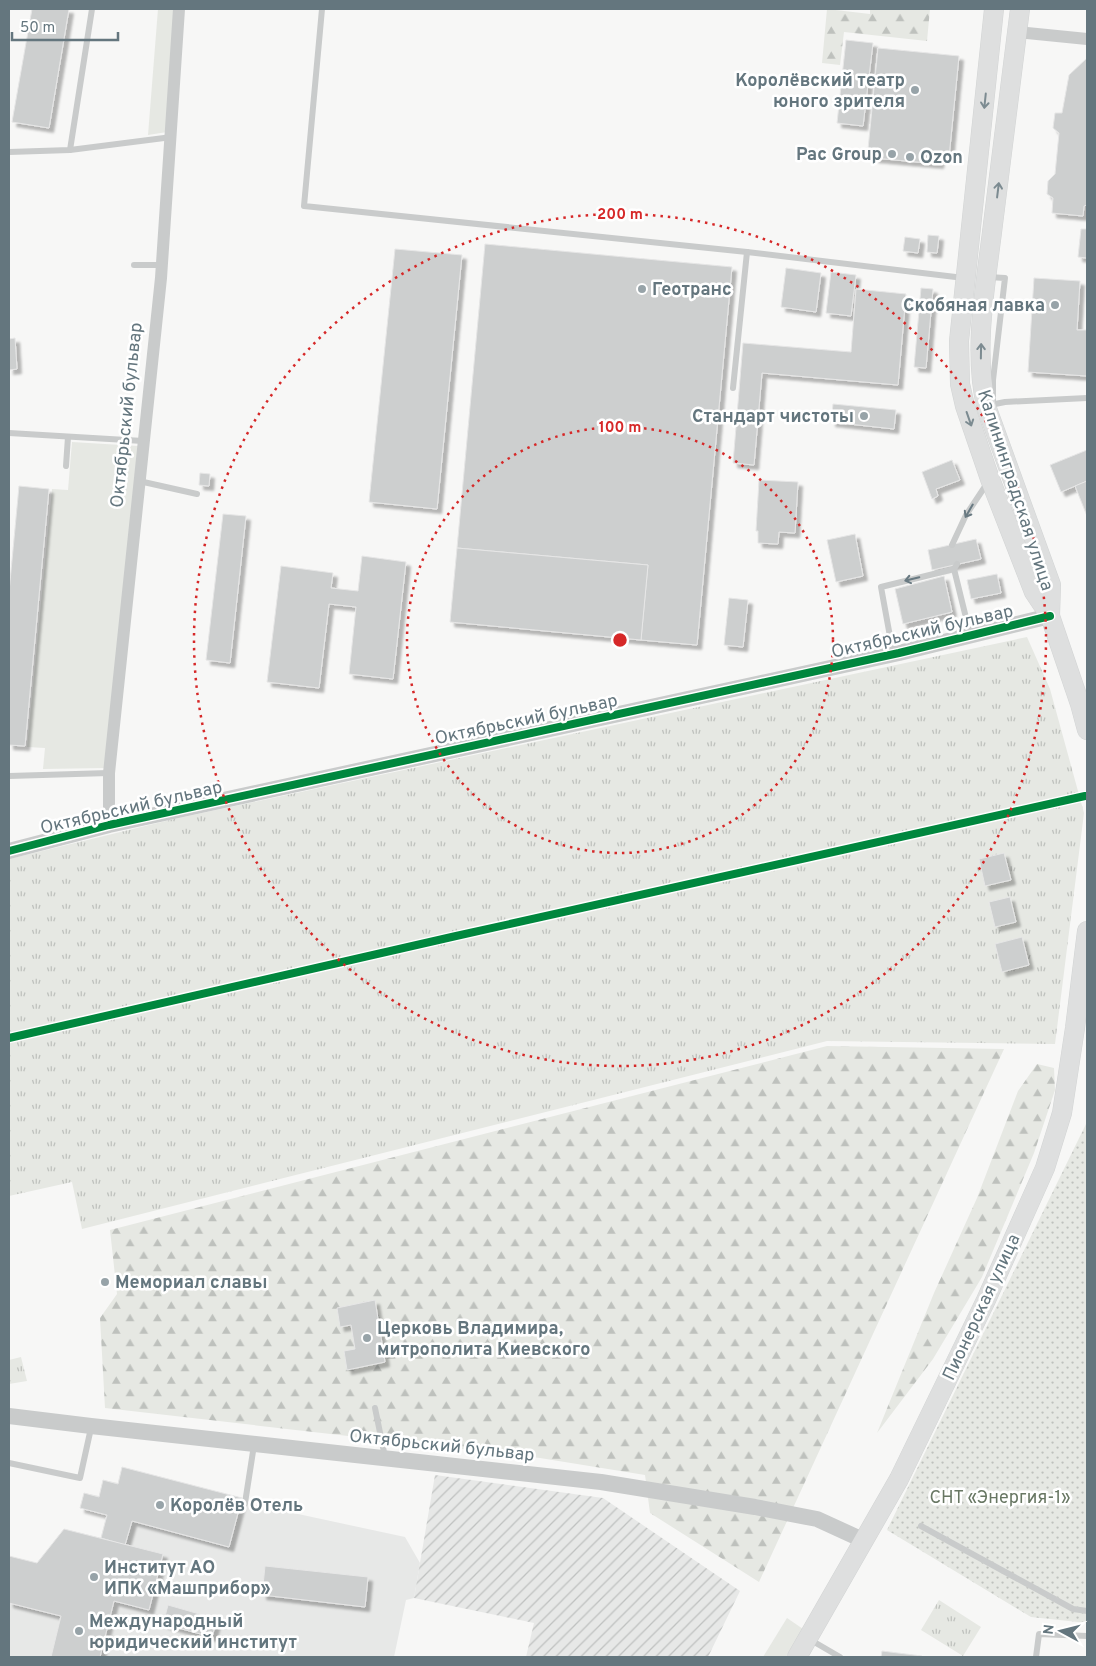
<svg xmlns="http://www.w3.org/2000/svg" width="1096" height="1666" font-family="Overpass,sans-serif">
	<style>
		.built { fill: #e7e8e7 }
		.industrial { fill: url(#industrial-furrows) }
		.grass { fill: #e6e8e3 }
		.forest { fill: url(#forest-firs) }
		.park { fill: url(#park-tufts) }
		.garden { fill: url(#garden-dots) }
		.building { fill: #cdcfcf; stroke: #e6e6e6; filter: url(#shadow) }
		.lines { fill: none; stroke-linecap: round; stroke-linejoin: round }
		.secondary-casing { stroke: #d2d4d4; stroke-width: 20 }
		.service { stroke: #c9cbcb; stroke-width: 6 }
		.minor { stroke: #c9cbcb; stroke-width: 12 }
		.tertiary { stroke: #c9cbcb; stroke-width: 16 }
		.secondary { stroke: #dedfdf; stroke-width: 19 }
		.cycleway-casing { stroke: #fff; stroke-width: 11 }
		.cycleway { stroke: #00873e; stroke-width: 8 }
		.oneway { stroke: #7c8b91 }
		.oneway2 { stroke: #697a82 }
		.ring { fill: none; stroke: #d62828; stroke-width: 2.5; stroke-dasharray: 2.5 5 }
		.poi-dot { fill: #97a3a8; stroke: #fff; stroke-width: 2 }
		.labels { text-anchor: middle; stroke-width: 5; stroke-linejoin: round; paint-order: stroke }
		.poi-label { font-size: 18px; font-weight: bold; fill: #64767e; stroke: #fff; text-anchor: start }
		.street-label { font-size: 18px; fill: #64767e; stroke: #fff }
		.park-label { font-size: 18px; fill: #687763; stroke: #fff }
		.centre { fill: #d62828; stroke: #fff; stroke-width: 2.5 }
		.ring-label { font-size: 15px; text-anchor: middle; font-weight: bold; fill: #d62828; stroke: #fff; stroke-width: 5; stroke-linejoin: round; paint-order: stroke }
	</style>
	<defs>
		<pattern id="industrial-furrows" width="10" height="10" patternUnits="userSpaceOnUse" patternTransform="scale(1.25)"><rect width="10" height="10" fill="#e7e8e7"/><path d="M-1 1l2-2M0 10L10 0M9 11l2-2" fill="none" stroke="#bfc1c0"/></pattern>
		<pattern id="forest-firs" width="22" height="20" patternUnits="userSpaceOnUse" patternTransform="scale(1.25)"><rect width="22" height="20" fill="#e6e8e3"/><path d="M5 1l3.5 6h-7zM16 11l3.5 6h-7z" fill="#bec1bd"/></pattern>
		<pattern id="park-tufts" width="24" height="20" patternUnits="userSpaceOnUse" patternTransform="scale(1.25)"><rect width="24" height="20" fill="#e6e8e3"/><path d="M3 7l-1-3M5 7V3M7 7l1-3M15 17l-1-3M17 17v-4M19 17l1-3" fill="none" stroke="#bec1bd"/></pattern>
		<pattern id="garden-dots" width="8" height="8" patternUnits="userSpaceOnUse" patternTransform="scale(1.25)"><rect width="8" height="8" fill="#e6e8e3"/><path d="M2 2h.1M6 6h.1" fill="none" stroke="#bec1bd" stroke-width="1.8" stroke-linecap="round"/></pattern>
		<filter id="shadow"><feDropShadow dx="4.5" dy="4.5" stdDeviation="1" flood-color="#0004"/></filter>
	</defs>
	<rect width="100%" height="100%" fill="#f7f7f6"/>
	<!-- built -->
	<path class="built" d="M122 1467 242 1498V1502L405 1537 420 1563 414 1598 406 1600 394 1657H9V1556L37 1563 64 1529 101 1538 107 1515 80 1508 84 1493 99 1496 103 1480 118 1483Z"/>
	<!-- industrial -->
	<path class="industrial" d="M435 1475 603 1498 740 1591 708 1657H526L534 1623 414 1598Z"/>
	<!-- grass -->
	<g class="grass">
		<path d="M158 9H175L167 132 148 135Z"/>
		<path d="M72 442 138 446 105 768 43 769 45 748 27 747 52 489 68 490Z"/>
		<path d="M787 1618 803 1629 786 1657H763Z"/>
	</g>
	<!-- forest -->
	<g class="forest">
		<path d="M827 9 870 14V9H930L927 41 844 32 840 65 822 63Z"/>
		<path d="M827 1046 1004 1049 759 1582 650 1513 645 1475 540 1458 105 1408 100 1318 117 1294 110 1230Z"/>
		<path d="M1037 1064 1054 1068 1055 1090 1034 1153 982 1277 933 1359 877 1433 934 1293 977 1198 1018 1091Z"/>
	</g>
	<!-- park -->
	<g class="park">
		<path d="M1027 637 1050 689 1084 813 1055 1044 827 1041 82 1229 72 1182 9 1196V859L174 819Z"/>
		<path d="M21 1357 27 1381 9 1384V1360Z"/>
		<path d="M939 1600 981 1627 963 1656 921 1630Z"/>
	</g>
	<!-- garden -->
	<path class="garden" d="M1087 1122V1623L1031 1617 887 1530Z"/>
	<!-- building -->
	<g class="building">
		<path d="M32 9H69L49 128 12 122Z"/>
		<path d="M846 40 873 43 863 126 837 123Z"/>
		<path d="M878 48 959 56 949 157 940 156 939 164 874 158 875 149H868Z"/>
		<path d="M1087 58V205L1084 206 1083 216 1052 213 1053 198 1047 194 1048 181 1055 174 1059 133 1053 128 1055 113H1062L1069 75Z"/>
		<path d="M1081 229H1087V258L1078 257Z"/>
		<path d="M928 235 939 236 937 253 927 252Z"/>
		<path d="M905 237 920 239 918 253 903 251Z"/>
		<path d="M485 244 732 267 697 645 641 640 648 565 457 548Z"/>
		<path d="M395 249 462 255 437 509 369 502Z"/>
		<path d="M786 268 821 273 816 312 781 307Z"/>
		<path d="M831 272 856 275 851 316 826 313Z"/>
		<path d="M1034 278 1080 281 1077 330H1087V376L1028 372Z"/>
		<path d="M921 288 933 289 926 368 914 367Z"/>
		<path d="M856 289 906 294 898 385 762 373 754 465 733 463 743 343 851 352Z"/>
		<path d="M15 338 17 369 9 370V339Z"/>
		<path d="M833 404 896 410 894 429 831 422Z"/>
		<path d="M1087 450V481L1061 492 1050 465Z"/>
		<path d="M952 460 960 480 936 489 938 496 932 499 922 472Z"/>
		<path d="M200 473 210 474 209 486 199 485Z"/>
		<path d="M759 480 798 482 795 533 779 532 778 544 758 543V531H756Z"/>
		<path d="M1087 481V516L1075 486Z"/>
		<path d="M19 486 49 489 25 746 9 745V592Z"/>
		<path d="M223 514 246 516 230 663 206 660Z"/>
		<path d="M855 534 863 576 836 582 827 540Z"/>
		<path d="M976 539 981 559 932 570 928 550Z"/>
		<path d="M457 548 648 565 641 640 450 622Z"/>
		<path d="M362 556 406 562 393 679 349 674 356 607 329 604 319 688 267 682 281 566 333 573 331 588 358 591Z"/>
		<path d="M997 574 1001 593 971 599 967 580Z"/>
		<path d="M944 576 952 612 903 624 895 589Z"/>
		<path d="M729 598 748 600 743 647 724 645Z"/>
		<path d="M1004 853 1011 880 985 886 979 859Z"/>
		<path d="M1010 897 1016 922 995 927 989 902Z"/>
		<path d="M1022 937 1029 965 1002 972 995 944Z"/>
		<path d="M375 1300 385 1362 347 1370 344 1351 355 1349 351 1325 340 1327 337 1308Z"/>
		<path d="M122 1467 242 1498 229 1547 132 1521 125 1545 101 1538 107 1515 80 1508 84 1493 99 1497 103 1480 118 1484Z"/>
		<path d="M64 1529 163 1554 149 1610 114 1601 100 1657H51L61 1616 9 1603V1556L37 1563Z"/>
		<path d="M265 1566 368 1577 365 1607 262 1595Z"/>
		<path d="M168 1605 217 1619 212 1637 163 1624Z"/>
		<path d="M882 1651 922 1656V1657H881Z"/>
	</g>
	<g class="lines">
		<defs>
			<g id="secondary">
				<path d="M994 9 959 341 960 384 965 406 990 479 1034 592 1050 616 1080 704 1087 730"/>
				<path d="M1020 9C1011 81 1002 152 993 224 986 284 973 347 986 406L1051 585 1050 616"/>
				<path d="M797 1657 899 1479 986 1300 1045 1168 1062 1113 1075 1028 1087 931"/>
			</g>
		</defs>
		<!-- secondary casing -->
		<use href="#secondary" class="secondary-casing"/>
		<!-- service -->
		<g class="service">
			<path d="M322 9 304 206 747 252 964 278"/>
			<path d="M70 150 172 137"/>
			<path d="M9 152 70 150 92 9"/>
			<path d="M134 265H162"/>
			<path d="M988 277 1005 278 993 380V401"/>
			<path d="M733 388 747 252"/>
			<path d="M990 405 1005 402 1087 398"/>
			<path d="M9 433 143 441"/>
			<path d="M66 466 68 437"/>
			<path d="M139 481 197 494"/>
			<path d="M952 545 966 515 988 482"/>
			<path d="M954 569 970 634"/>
			<path d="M893 653 881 587 954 569 957 564"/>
			<path d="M9 776 109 773"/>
			<path d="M1085 796 1087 795"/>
			<path d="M375 1408 385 1457"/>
			<path d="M9 1463 80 1478 91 1428"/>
			<path d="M245 1503 254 1445"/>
			<path d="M921 1526 1073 1609 1087 1611"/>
			<path d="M809 1639 840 1657"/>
			<path d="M1036 1657 1039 1634 1087 1636"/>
		</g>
		<!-- minor -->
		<g class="minor">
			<path d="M1017 32 1087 39"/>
			<path d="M109 825V773L161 278 179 9"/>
		</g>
		<!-- tertiary -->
		<g class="tertiary">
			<path d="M9 851 109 825 899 653 1050 616"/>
			<path d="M9 1416 91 1426 601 1482 755 1507 817 1519 865 1541"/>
		</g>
		<!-- secondary -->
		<use href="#secondary" class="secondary"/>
		<defs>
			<g id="cycleway">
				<path d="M9 851 109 825 899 653 1050 616"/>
				<path d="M9 1038 456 936 1085 796"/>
			</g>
		</defs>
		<!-- cycleway casing -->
		<use href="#cycleway" class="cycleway-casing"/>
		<!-- cycleway -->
		<use href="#cycleway" class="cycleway"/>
	</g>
	<!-- one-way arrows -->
	<defs><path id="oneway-shaft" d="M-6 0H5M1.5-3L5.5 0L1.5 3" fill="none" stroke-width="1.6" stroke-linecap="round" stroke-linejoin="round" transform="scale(1.25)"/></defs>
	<g class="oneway">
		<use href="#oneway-shaft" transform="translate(985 101) rotate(96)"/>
		<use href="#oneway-shaft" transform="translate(998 190) rotate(-83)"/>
		<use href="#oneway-shaft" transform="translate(981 351) rotate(-89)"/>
		<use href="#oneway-shaft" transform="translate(969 419) rotate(71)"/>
	</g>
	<g class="oneway2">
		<use href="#oneway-shaft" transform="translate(969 511) rotate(120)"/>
		<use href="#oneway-shaft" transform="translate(912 579) rotate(167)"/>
	</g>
	<!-- distance rings -->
	<g class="ring">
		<circle cx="620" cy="640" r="213"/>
		<circle cx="620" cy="640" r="426"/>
	</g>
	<!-- markers -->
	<g class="poi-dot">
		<circle cx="915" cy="90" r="5"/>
		<circle cx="892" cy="154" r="5"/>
		<circle cx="910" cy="157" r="5"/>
		<circle cx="642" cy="289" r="5"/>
		<circle cx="1055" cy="305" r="5"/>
		<circle cx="864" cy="416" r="5"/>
		<circle cx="105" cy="1282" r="5"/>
		<circle cx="367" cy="1338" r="5"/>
		<circle cx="160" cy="1505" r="5"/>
		<circle cx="94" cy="1577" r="5"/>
		<circle cx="79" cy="1631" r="5"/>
	</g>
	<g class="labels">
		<!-- poi labels -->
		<g class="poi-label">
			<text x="905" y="86" text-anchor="end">Королёвский театр<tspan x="905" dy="21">юного зрителя</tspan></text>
			<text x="882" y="160" text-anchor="end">Pac Group</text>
			<text x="920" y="163">Ozon</text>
			<text x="652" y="295">Геотранс</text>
			<text x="1045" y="311" text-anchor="end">Скобяная лавка</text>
			<text x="854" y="422" text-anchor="end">Стандарт чистоты</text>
			<text x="115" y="1288">Мемориал славы</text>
			<text x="377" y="1334">Церковь Владимира,<tspan x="377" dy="21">митрополита Киевского</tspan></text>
			<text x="170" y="1511">Королёв Отель</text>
			<text x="104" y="1573">Институт АО<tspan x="104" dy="21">ИПК «Машприбор»</tspan></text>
			<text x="89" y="1627">Международный<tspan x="89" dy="21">юридический институт</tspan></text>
		</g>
		<!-- street labels -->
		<g class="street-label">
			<text transform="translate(126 415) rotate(-84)" y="6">Октябрьский бульвар</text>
			<text transform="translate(1016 490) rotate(72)" y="6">Калининградская улица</text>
			<text transform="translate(922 631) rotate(-13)" y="6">Октябрьский бульвар</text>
			<text transform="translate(526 719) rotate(-12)" y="6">Октябрьский бульвар</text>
			<text transform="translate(131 807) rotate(-13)" y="6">Октябрьский бульвар</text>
			<text transform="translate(981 1307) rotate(-65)" y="6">Пионерская улица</text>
			<text transform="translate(442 1445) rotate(6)" y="6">Октябрьский бульвар</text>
		</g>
		<!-- park labels -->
		<g class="park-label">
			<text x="1000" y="1503">СНТ «Энергия-1»</text>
		</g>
	</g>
	<circle cx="620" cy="640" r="8" class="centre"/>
	<g class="ring-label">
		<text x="620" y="219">200 m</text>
		<text x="620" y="432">100 m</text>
	</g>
	<!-- border -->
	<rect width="1096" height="1666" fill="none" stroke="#64767e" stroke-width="20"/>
	<!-- north arrow -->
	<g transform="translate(1061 1631) rotate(277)" stroke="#ffffff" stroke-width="4" paint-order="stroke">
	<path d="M0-4L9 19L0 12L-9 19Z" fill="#64767e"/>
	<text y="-8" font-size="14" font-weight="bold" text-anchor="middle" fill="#64767e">N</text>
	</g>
	<!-- scale -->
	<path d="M12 32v8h106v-8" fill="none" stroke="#64767e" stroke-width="2.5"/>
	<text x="20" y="32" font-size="15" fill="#64767e" stroke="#ffffff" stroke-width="4" paint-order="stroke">50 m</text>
</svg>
